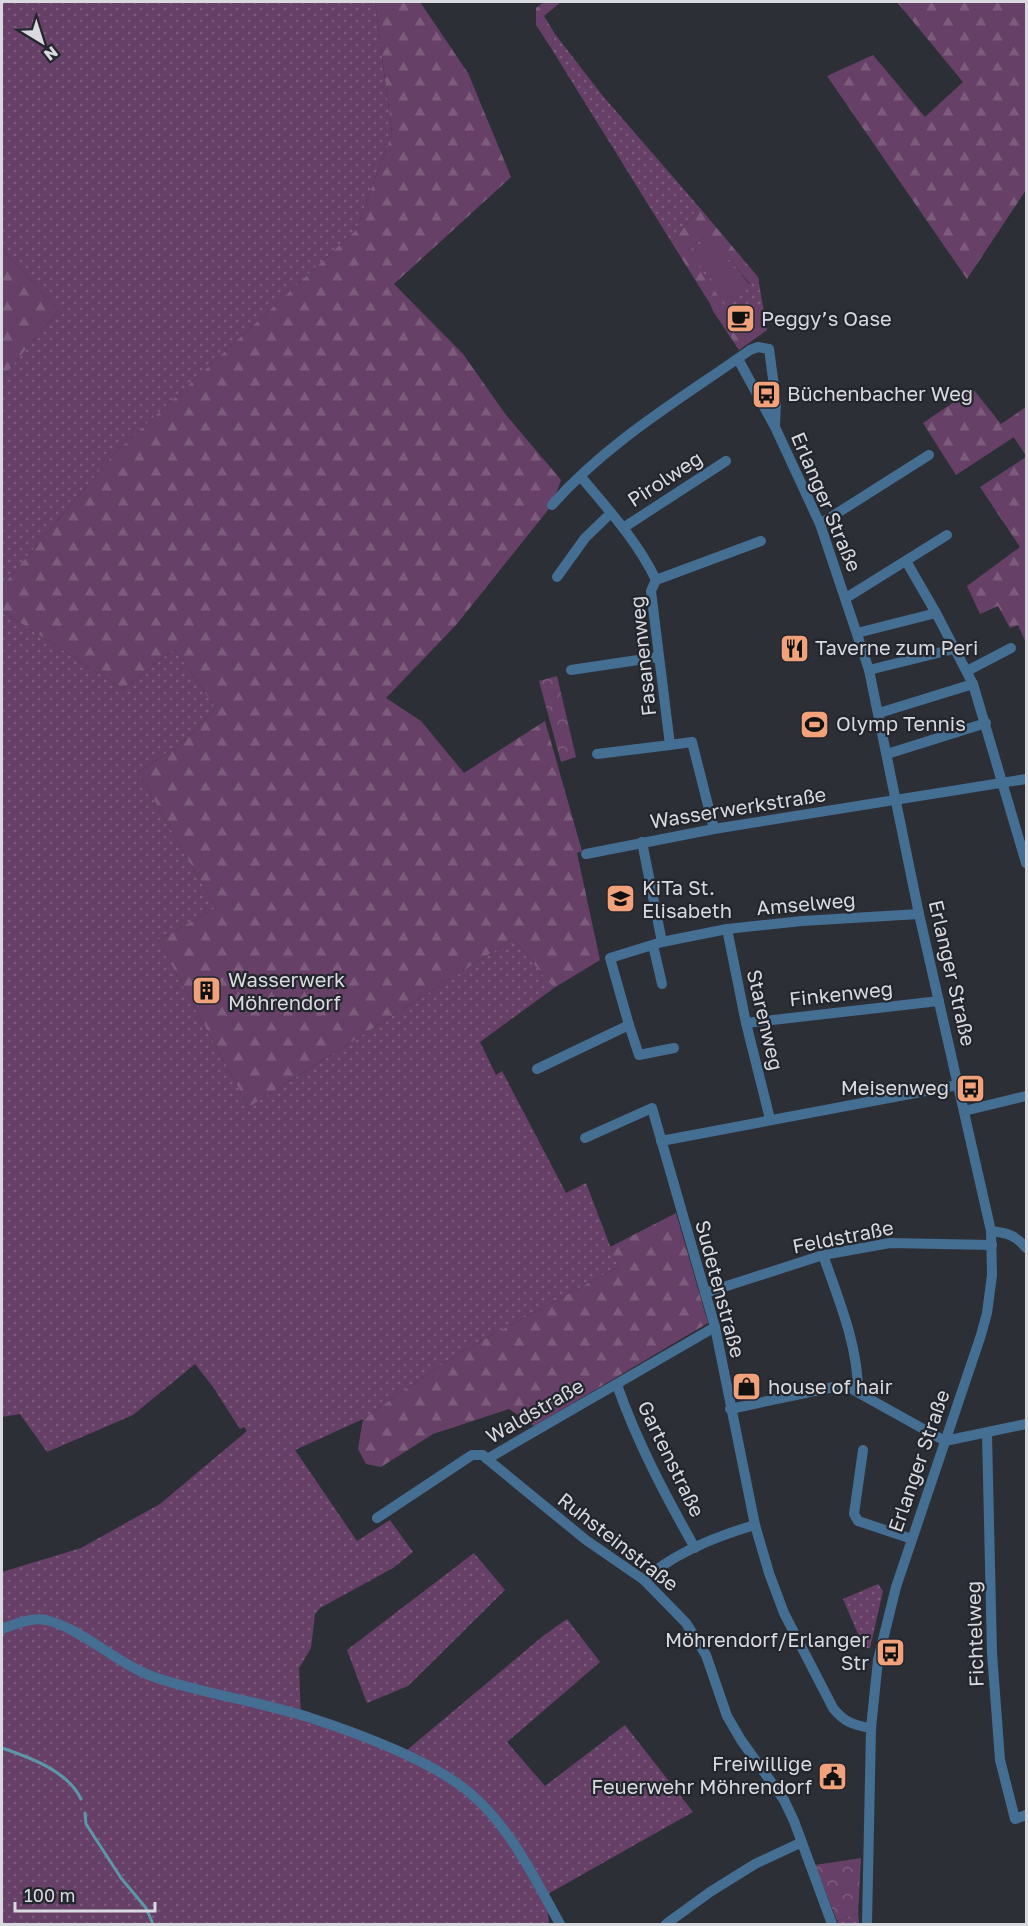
<svg xmlns="http://www.w3.org/2000/svg" width="1028" height="1926" font-family="'Golos Text',sans-serif">
	<style>
		.grass { fill: url(#grass-dots) }
		.forest { fill: url(#forest-firs) }
		.park { fill: url(#park-crowns) }
		.pitch { fill: #674067 }
		.lines { fill: none; stroke-linecap: round; stroke-linejoin: round }
		.stream { stroke: #5c97a9; stroke-width: 3 }
		.street { stroke: #456e93; stroke-width: 10 }
		.labels { text-anchor: middle; stroke-width: 4.5; stroke-linejoin: round; paint-order: stroke }
		.poi-label { font-size: 20px; fill: #d8dadf; stroke: #24262d; text-anchor: start }
		.street-label { font-size: 20px; fill: #d8dadf; stroke: #24262d }
	</style>
	<defs>
		<pattern id="grass-dots" width="8" height="8" patternUnits="userSpaceOnUse" patternTransform="scale(1.5)"><rect width="8" height="8" fill="#674067"/><path d="M2 2h.1M6 6h.1" fill="none" stroke="#7c5b7c" stroke-width="1.8" stroke-linecap="round"/></pattern>
		<pattern id="forest-firs" width="22" height="20" patternUnits="userSpaceOnUse" patternTransform="scale(1.5)"><rect width="22" height="20" fill="#674067"/><path d="M5 1l3.5 6h-7zM16 11l3.5 6h-7z" fill="#7c5b7c"/></pattern>
		<pattern id="park-crowns" width="20" height="18" patternUnits="userSpaceOnUse" patternTransform="scale(1.5)"><rect width="20" height="18" fill="#674067"/><path d="M2 6a3 3 0 1 1 6 0M12 15a3 3 0 1 1 6 0" fill="none" stroke="#7c5b7c"/></pattern>
	</defs>
	<rect width="100%" height="100%" fill="#2d2f37"/>
	<!-- grass -->
	<g class="grass">
		<path d="M2 2H375L392 133 356 230 113 455 2 586V378L59 310 2 249Z"/>
		<path d="M555 34 602 95 699 207 672 243 551 48Z"/>
		<path d="M705 237 718 245 749 284 758 277 767 330 739 350 713 311 688 249Z"/>
		<path d="M2 611 123 689 174 649 216 708 182 743 138 772 216 908 158 940 249 1107 513 939 554 988 480 1042 496 1075 502 1071 566 1193 586 1183 618 1267 457 1354 363 1419 295 1450 357 1541 390 1520 413 1552 393 1568 320 1608 315 1614 311 1648 299 1668 301 1718 407 1750 543 1636 567 1619 600 1662 507 1742 545 1786 625 1725 693 1812 546 1895 549 1924H2V1572L81 1548 160 1504 247 1431 244 1427 240 1429 213 1387 195 1364 133 1415 47 1452 20 1414 2 1417Z"/>
		<path d="M474 1553 505 1590 408 1686 367 1703 347 1650Z"/>
		<path d="M878 1584 883 1591 870 1648H864L843 1599Z"/>
		<path d="M858 1913 859 1924H839L837 1921Z"/>
	</g>
	<!-- forest -->
	<g class="forest">
		<path d="M375 2H420L468 73 511 177 394 284 463 354 506 415 561 480 552 505 456 625 386 698 421 721 464 773 545 721 582 851 577 853 600 960 554 988 513 939 249 1107 158 940 216 908 138 772 182 743 216 708 174 649 123 689 2 611V586L113 455 356 230 392 133Z"/>
		<path d="M544 2H561L544 16 555 34 551 48 536 25V8Z"/>
		<path d="M897 2H1026V190L967 279 827 76 873 55 925 117 963 82Z"/>
		<path d="M699 207 758 277 750 284 718 246 713 249 705 237 688 249 725 307 733 303 742 313 732 319 738 328 748 322 746 314 753 307 764 318 760 328 739 350 672 243Z"/>
		<path d="M2 249 59 310 2 378Z"/>
		<path d="M973 389 1001 424 1026 407V456L1014 437 956 475 923 423Z"/>
		<path d="M1026 457V643L1018 625 1010 628 998 606 980 614 967 586 1020 547 980 487Z"/>
		<path d="M676 1213 708 1323 534 1426 509 1409 433 1434 381 1467 366 1464 358 1449 363 1419 457 1354 618 1267 610 1247Z"/>
	</g>
	<!-- park -->
	<g class="park">
		<path d="M557 676 576 757 561 762 539 681Z"/>
		<path d="M861 1858 858 1913 837 1921 815 1865Z"/>
	</g>
	<!-- pitch -->
	<path class="pitch" d="M705 241 712 250 718 246 747 287 727 301 698 261 700 259 693 249Z"/>
	<g class="lines">
		<!-- stream -->
		<g class="stream">
			<path d="M2 1748C29 1757 68 1771 81 1799"/>
			<path d="M85 1813 86 1824 121 1878 146 1908 153 1924"/>
		</g>
		<!-- street -->
		<g class="street">
			<path d="M738 359 775 427 820 524 869 670 919 914 991 1231 992 1275 987 1313 981 1335 896 1587 878 1660 871 1728 867 1924"/>
			<path d="M581 477C608 509 638 542 656 580L651 591 670 745 692 742 714 829"/>
			<path d="M552 505C607 442 682 398 750 350L758 347 769 349 776 401 775 426"/>
			<path d="M820 524 929 455"/>
			<path d="M623 528 726 461"/>
			<path d="M906 561 936 613 973 684 1026 863"/>
			<path d="M557 577 585 538 611 513"/>
			<path d="M656 580 761 541"/>
			<path d="M846 598 947 535"/>
			<path d="M857 633 936 613"/>
			<path d="M571 670 658 657"/>
			<path d="M869 670 954 649"/>
			<path d="M967 671 1011 648"/>
			<path d="M879 713 973 684"/>
			<path d="M597 754 670 745"/>
			<path d="M887 754 986 723"/>
			<path d="M642 842 662 942 727 929 802 921 919 914"/>
			<path d="M586 854 714 829 1026 779"/>
			<path d="M727 929 746 1023 770 1119"/>
			<path d="M653 945 662 984"/>
			<path d="M746 1023 939 1001"/>
			<path d="M629 1025 639 1055 674 1048"/>
			<path d="M537 1069 629 1025 610 958 662 942"/>
			<path d="M964 1111 1026 1096"/>
			<path d="M585 1138 652 1108 715 1327 755 1525 769 1573 784 1613 833 1708C844 1722 853 1725 871 1728"/>
			<path d="M661 1141 958 1085"/>
			<path d="M991 1231C1007 1233 1016 1235 1026 1248"/>
			<path d="M823 1255C838 1298 858 1345 858 1391"/>
			<path d="M705 1293 823 1255 890 1243 992 1245"/>
			<path d="M617 1385C637 1442 665 1495 695 1548"/>
			<path d="M730 1409 834 1387H848L945 1441 1026 1424"/>
			<path d="M987 1434 992 1653 1000 1760 1015 1819 1026 1815"/>
			<path d="M863 1450 854 1514 858 1521 912 1539"/>
			<path d="M487 1459 586 1540 644 1580 686 1623 706 1655 727 1716 741 1740 784 1800 794 1821 832 1924"/>
			<path d="M377 1518 472 1455H483L487 1459 715 1327"/>
			<path d="M644 1580C673 1554 717 1536 755 1525"/>
			<path d="M2 1629C15 1624 31 1617 46 1620 81 1628 117 1664 154 1677 204 1694 257 1701 308 1717 354 1732 417 1755 457 1783 506 1817 532 1874 560 1924"/>
			<path d="M666 1924 710 1892 755 1864 800 1843"/>
		</g>
	</g>
	<!-- icons -->
	<defs>
		<symbol id="cafe-square" viewBox="-11 -11 22 22"><rect x="-9" y="-9" width="18" height="18" rx="4" fill="#f1a27b" stroke="#24262d"/><path d="M-5.5-4.5H6V0H3Q3 3.5 0 3.5H-2.5Q-5.5 3.5-5.5 0ZM3-3.2v2h1.7v-2ZM-6 4.5H4V6H-6Z" fill="#111"/></symbol>
		<symbol id="bus-square" viewBox="-11 -11 22 22"><rect x="-9" y="-9" width="18" height="18" rx="4" fill="#f1a27b" stroke="#24262d"/><path d="M-5-6H5V4H4V6H2V4H-2V6H-4V4H-5ZM-3.5-4V0h7V-4ZM-3.5 1.2v1.5H-2V1.2ZM2 1.2v1.5H3.5V1.2Z" fill="#111"/></symbol>
		<symbol id="restaurant-square" viewBox="-11 -11 22 22"><rect x="-9" y="-9" width="18" height="18" rx="4" fill="#f1a27b" stroke="#24262d"/><path d="M-5-6h1v4h1v-4h1v4h1v-4h1v5L-1.5 .5V6h-2V.5L-5-1ZM5-6V6H3V1.5H1.5Q1.5-4 5-6Z" fill="#111"/></symbol>
		<symbol id="stadium-square" viewBox="-11 -11 22 22"><rect x="-9" y="-9" width="18" height="18" rx="4" fill="#f1a27b" stroke="#24262d"/><path d="M0-5a6.5 5 0 1 0 0 10a6.5 5 0 1 0 0-10ZM-3.5-1.8h7v3.6h-7Z" fill="#111"/></symbol>
		<symbol id="school-square" viewBox="-11 -11 22 22"><rect x="-9" y="-9" width="18" height="18" rx="4" fill="#f1a27b" stroke="#24262d"/><path d="M0-5L7-2L0 1L-7-2ZM-4 1L0 2.5L4 1V4Q0 6-4 4Z" fill="#111"/></symbol>
		<symbol id="building-square" viewBox="-11 -11 22 22"><rect x="-9" y="-9" width="18" height="18" rx="4" fill="#f1a27b" stroke="#24262d"/><path d="M-4-6H4V6H1V3H-1V6H-4ZM-2.5-4.3h1.7v1.8h-1.7ZM.8-4.3h1.7v1.8H.8ZM-2.5-1h1.7V.8h-1.7ZM.8-1h1.7V.8H.8Z" fill="#111"/></symbol>
		<symbol id="shop-square" viewBox="-11 -11 22 22"><rect x="-9" y="-9" width="18" height="18" rx="4" fill="#f1a27b" stroke="#24262d"/><path d="M-5-2.5h2.3a2.7 3.5 0 0 1 5.4 0H5L5.5 6h-11ZM-1.5-2.5h3a1.5 2.3 0 0 0-3 0Z" fill="#111"/></symbol>
		<symbol id="civic-square" viewBox="-11 -11 22 22"><rect x="-9" y="-9" width="18" height="18" rx="4" fill="#f1a27b" stroke="#24262d"/><path d="M-.6-6.5H3V-4.5H.6V-3L4-1V1h2V6H-6V1h2V-1L-.6-3ZM-1.2 2.5V6h2.4V2.5Z" fill="#111"/></symbol>
	</defs>
	<g fill-rule="evenodd">
		<use href="#cafe-square" x="724" y="302" width="33" height="33"/>
		<use href="#bus-square" x="750" y="378" width="33" height="33"/>
		<use href="#restaurant-square" x="778" y="632" width="33" height="33"/>
		<use href="#stadium-square" x="798" y="708" width="33" height="33"/>
		<use href="#school-square" x="604" y="882" width="33" height="33"/>
		<use href="#building-square" x="190" y="974" width="33" height="33"/>
		<use href="#bus-square" x="954" y="1072" width="33" height="33"/>
		<use href="#shop-square" x="730" y="1370" width="33" height="33"/>
		<use href="#bus-square" x="874" y="1636" width="33" height="33"/>
		<use href="#civic-square" x="816" y="1760" width="33" height="33"/>
	</g>
	<g class="labels">
		<!-- poi labels -->
		<g class="poi-label">
			<text x="761" y="326">Peggy’s Oase</text>
			<text x="787" y="401">Büchenbacher Weg</text>
			<text x="815" y="655">Taverne zum Peri</text>
			<text x="836" y="731">Olymp Tennis</text>
			<text x="642" y="895">KiTa St.<tspan x="642" dy="23">Elisabeth</tspan></text>
			<text x="228" y="987">Wasserwerk<tspan x="228" dy="23">Möhrendorf</tspan></text>
			<text x="949" y="1095" text-anchor="end">Meisenweg</text>
			<text x="768" y="1394">house of hair</text>
			<text x="869" y="1647" text-anchor="end">Möhrendorf/Erlanger<tspan x="869" dy="23">Str</tspan></text>
			<text x="812" y="1771" text-anchor="end">Freiwillige<tspan x="812" dy="23">Feuerwehr Möhrendorf</tspan></text>
		</g>
		<!-- street labels -->
		<g class="street-label">
			<text transform="translate(665 479) rotate(-33)" y="7">Pirolweg</text>
			<text transform="translate(826 502) rotate(67)" y="7">Erlanger Straße</text>
			<text transform="translate(643 656) rotate(-96)" y="7">Fasanenweg</text>
			<text transform="translate(738 808) rotate(-9)" y="7">Wasserwerkstraße</text>
			<text transform="translate(806 904) rotate(-5)" y="7">Amselweg</text>
			<text transform="translate(952 973) rotate(77)" y="7">Erlanger Straße</text>
			<text transform="translate(841 994) rotate(-6)" y="7">Finkenweg</text>
			<text transform="translate(765 1020) rotate(77)" y="7">Starenweg</text>
			<text transform="translate(843 1237) rotate(-11)" y="7">Feldstraße</text>
			<text transform="translate(720 1289) rotate(75)" y="7">Sudetenstraße</text>
			<text transform="translate(535 1411) rotate(-30)" y="7">Waldstraße</text>
			<text transform="translate(671 1459) rotate(64)" y="7">Gartenstraße</text>
			<text transform="translate(919 1461) rotate(-71)" y="7">Erlanger Straße</text>
			<text transform="translate(618 1542) rotate(38)" y="7">Ruhsteinstraße</text>
			<text transform="translate(975 1634) rotate(-92)" y="7">Fichtelweg</text>
		</g>
	</g>
	<!-- border -->
	<rect width="1028" height="1926" fill="none" stroke="#d8dadf" stroke-width="6"/>
	<!-- north arrow -->
	<g transform="translate(42 42) rotate(142)" stroke="#24262d" stroke-width="4.5" paint-order="stroke">
	<path d="M0-4.5L10 22L0 15L-10 22Z" fill="#d8dadf"/>
	<text y="-9" font-size="16" font-weight="bold" text-anchor="middle" fill="#d8dadf">N</text>
	</g>
	<!-- scale -->
	<path d="M15 1902v9h140v-9" fill="none" stroke="#d8dadf" stroke-width="3"/>
	<text x="24" y="1902" font-size="18" fill="#d8dadf" stroke="#24262d" stroke-width="4.5" paint-order="stroke">100 m</text>
</svg>
